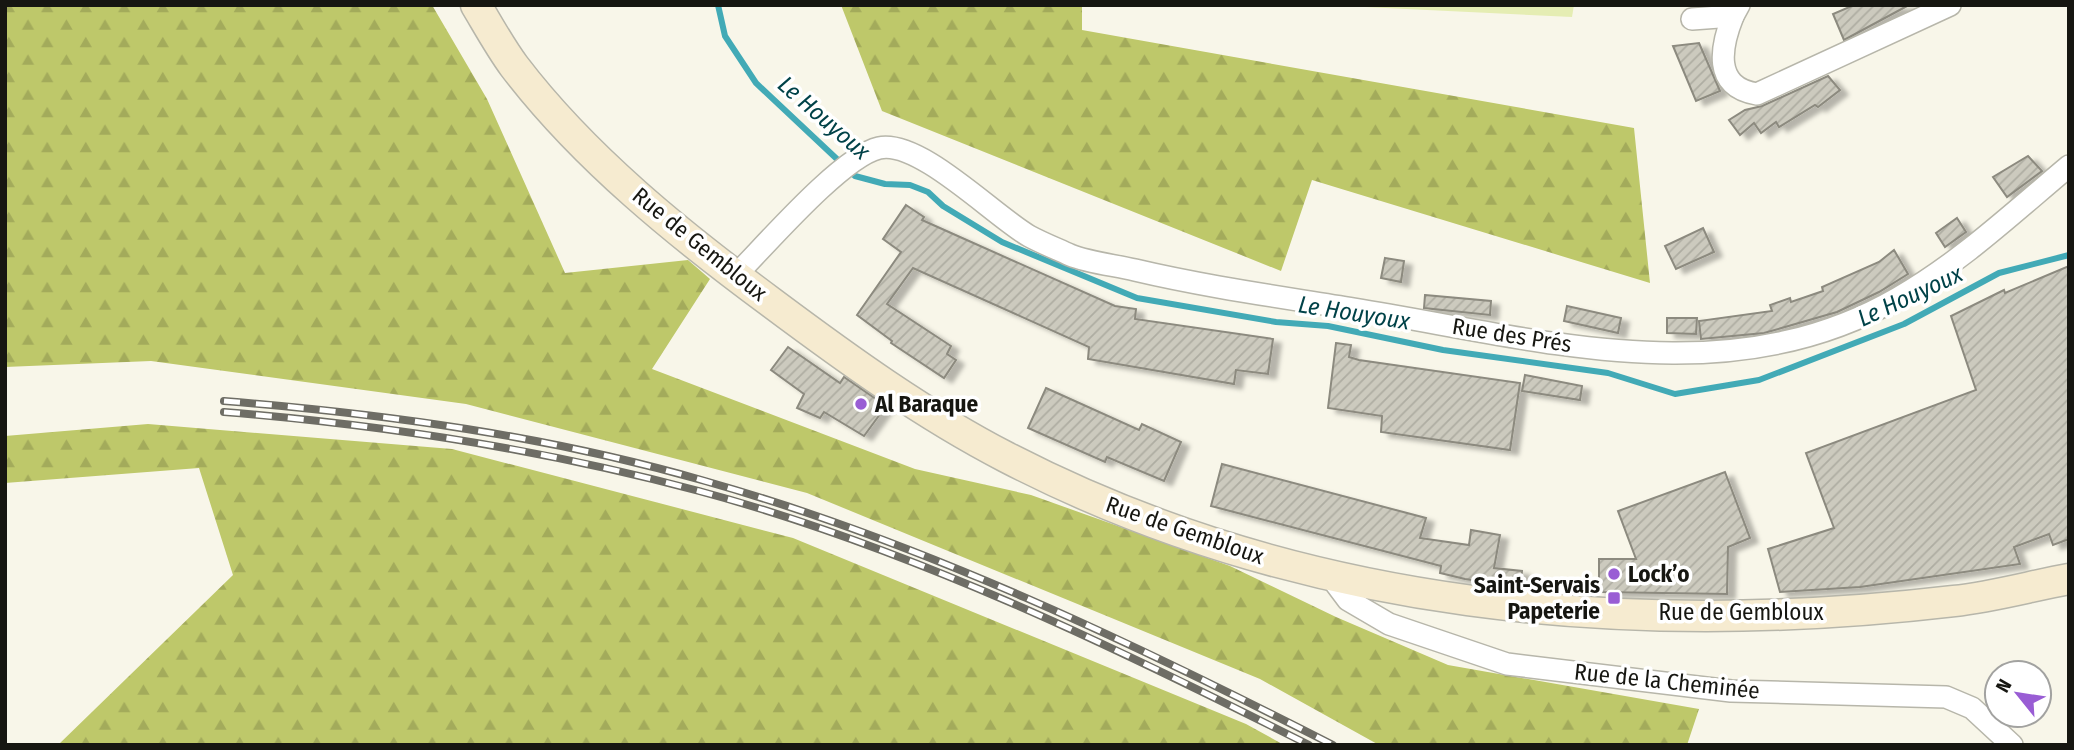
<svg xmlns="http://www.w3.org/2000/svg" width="2074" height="750" font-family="'Fira Sans Condensed',sans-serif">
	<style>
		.forest { fill: url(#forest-firs) }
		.pitch { fill: #e5edb3 }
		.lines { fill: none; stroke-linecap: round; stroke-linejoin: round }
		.stream { stroke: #42aab6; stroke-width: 6 }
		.building { fill: url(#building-hatch); stroke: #8c8a7f; stroke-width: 2; filter: url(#shadow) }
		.minor-casing { stroke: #b7b6aa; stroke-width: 24 }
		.secondary-casing { stroke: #b7b6aa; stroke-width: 33 }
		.minor { stroke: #fff; stroke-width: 21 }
		.secondary { stroke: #f6ebd0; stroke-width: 30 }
		.rail-casing { stroke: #6e6d65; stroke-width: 8 }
		.rail { stroke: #fff; stroke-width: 5; stroke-dasharray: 16; stroke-linecap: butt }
		.poi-dot { fill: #995dd4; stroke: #fff; stroke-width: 2.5 }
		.labels { text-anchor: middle; stroke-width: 7; stroke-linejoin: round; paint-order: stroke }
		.street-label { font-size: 23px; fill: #161611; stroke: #fff }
		.poi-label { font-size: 23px; font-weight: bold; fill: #161611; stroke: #fff; text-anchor: start }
		.water-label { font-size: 24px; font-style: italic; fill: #004248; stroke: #fff }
	</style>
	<defs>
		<pattern id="forest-firs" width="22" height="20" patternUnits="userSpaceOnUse" patternTransform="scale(1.75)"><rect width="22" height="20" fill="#bec86a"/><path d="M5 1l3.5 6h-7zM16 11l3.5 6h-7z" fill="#a3ab5b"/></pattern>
		<pattern id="building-hatch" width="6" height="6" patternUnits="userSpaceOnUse" patternTransform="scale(1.75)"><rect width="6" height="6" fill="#cccabe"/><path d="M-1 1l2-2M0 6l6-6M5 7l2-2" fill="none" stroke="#aeada2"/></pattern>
		<filter id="shadow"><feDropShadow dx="8" dy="4.5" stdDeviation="2" flood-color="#0004"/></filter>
	</defs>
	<rect width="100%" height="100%" fill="#f8f6e9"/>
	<!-- forest -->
	<g class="forest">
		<path d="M5 5H432L487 99 565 273 688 260 710 279 652 369 915 469 1031 495 1230 566 1336 617 1448 665 1699 709 1687 745H1379L1260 679 807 493 466 404 151 361 5 367Z"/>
		<path d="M841 5H1082V30L1634 128 1650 283 1312 180 1281 271 882 111Z"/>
		<path d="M148 424 452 449 793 538 1246 724 1284 745H58L233 575 199 468 5 483V436Z"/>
	</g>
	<!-- pitch -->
	<path class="pitch" d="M1323 5H1574L1572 17Z"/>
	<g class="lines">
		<!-- stream -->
		<path class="stream" d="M718 5 725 36 756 83 855 176 885 184 910 185 928 192 943 206 1002 242 1137 298 1276 322 1328 326 1443 350 1608 373 1675 394 1759 380 1904 324 1999 273 2069 255"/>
	</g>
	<!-- building -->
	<g class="building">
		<path d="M1854 5H1909L1844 40 1833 14Z"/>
		<path d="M1699 43 1720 91 1696 101 1673 46Z"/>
		<path d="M1828 76 1840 90 1818 107 1815 105 1779 127 1776 122 1761 133 1754 123 1740 135 1729 120 1745 110 1762 106Z"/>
		<path d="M2028 156 2042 171 2007 197 1993 177Z"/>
		<path d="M906 205 924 217 922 220 960 237 1115 306 1136 309 1135 319 1273 339 1268 374 1236 370 1234 384 1088 359 1089 347 913 268 887 304 951 346 947 354 956 360 944 378 891 343 892 341 857 315 901 252 883 239Z"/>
		<path d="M1957 218 1966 232 1945 247 1936 233Z"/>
		<path d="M1703 228 1714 252 1676 269 1665 246Z"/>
		<path d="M1894 250 1908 274 1879 292 1837 312 1785 327 1764 333 1701 339 1699 321 1772 311 1770 305 1790 298 1791 302 1823 291 1822 287 1879 262Z"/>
		<path d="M1385 258 1404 261 1401 282 1381 278Z"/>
		<path d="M2069 266V539L2053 545 2049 534 2014 547 2020 564 1860 587 1780 592 1768 549 1834 528 1806 453 1976 390 1951 316 2004 290 2005 293Z"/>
		<path d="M1425 295 1491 301 1490 315 1424 308Z"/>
		<path d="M1567 306 1621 318 1618 333 1564 321Z"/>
		<path d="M1667 318H1697L1696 334 1667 333Z"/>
		<path d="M1336 343 1351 345 1349 357 1359 360 1520 383 1510 450 1381 432 1382 416 1328 408Z"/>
		<path d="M788 347 840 383 844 377 886 406 864 436 824 412 820 418 797 408 804 394 771 370Z"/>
		<path d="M1525 375 1582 386 1580 400 1522 391Z"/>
		<path d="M1046 388 1139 430 1142 424 1181 442 1164 481 1107 457 1105 462 1028 428Z"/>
		<path d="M1222 464 1426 518 1420 538 1469 545 1471 530 1500 535 1494 568 1522 571 1521 587 1465 579 1440 573 1441 566 1211 506Z"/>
		<path d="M1725 472 1750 538 1728 547 1727 594 1599 592V559H1636L1618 511Z"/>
	</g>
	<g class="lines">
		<defs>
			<g id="minor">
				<path d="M1733 16C1721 46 1712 87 1757 94L1950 5"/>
				<path d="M1692 19 1733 16 1739 5"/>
				<path d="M735 276C765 246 841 157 879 148 919 139 993 215 1029 236 1042 243 1057 249 1070 255 1090 263 1114 265 1135 270 1207 287 1281 297 1354 309 1536 338 1727 397 1898 298 1961 262 2014 212 2069 166"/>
				<path d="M1330 576 1348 600 1389 624 1507 664 1731 691 1946 697 1972 708 2012 745"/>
			</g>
			<path id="secondary" d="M476 5C488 25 500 47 514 66 584 158 680 235 772 303 847 359 923 414 1006 457 1299 609 1629 639 1954 601 1992 597 2031 586 2069 579"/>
		</defs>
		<!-- minor casing -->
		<use href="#minor" class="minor-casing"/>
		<!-- secondary casing -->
		<use href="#secondary" class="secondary-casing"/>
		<!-- minor -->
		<use href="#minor" class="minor"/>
		<!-- secondary -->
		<use href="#secondary" class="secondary"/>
		<defs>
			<g id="rail">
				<path d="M224 401C387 414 548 436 705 481 924 543 1131 642 1333 745"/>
				<path d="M224 412C385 425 542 449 699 491 911 548 1113 646 1309 745"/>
			</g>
		</defs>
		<!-- rail casing -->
		<use href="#rail" class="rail-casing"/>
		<!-- rail -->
		<use href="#rail" class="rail"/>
	</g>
	<!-- markers -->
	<g class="poi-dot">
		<circle cx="861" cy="404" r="7"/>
		<circle cx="1614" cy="574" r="7"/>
		<rect x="1607" y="591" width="14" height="14" rx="3.5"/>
	</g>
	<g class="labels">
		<!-- street labels -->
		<g class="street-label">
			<text transform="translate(700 244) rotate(39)" y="8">Rue de Gembloux</text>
			<text transform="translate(1512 335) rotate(9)" y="8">Rue des Prés</text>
			<text transform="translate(1185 530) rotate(19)" y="8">Rue de Gembloux</text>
			<text x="1741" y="620">Rue de Gembloux</text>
			<text transform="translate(1667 681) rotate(6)" y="8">Rue de la Cheminée</text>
		</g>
		<!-- poi labels -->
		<g class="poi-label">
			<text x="875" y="412">Al Baraque</text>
			<text x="1628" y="582">Lock’o</text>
			<text x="1600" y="593" text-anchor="end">Saint-Servais<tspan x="1600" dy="26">Papeterie</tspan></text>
		</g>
		<!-- water labels -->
		<g class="water-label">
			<text transform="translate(824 118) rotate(41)" y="8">Le Houyoux</text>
			<text transform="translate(1910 296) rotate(-25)" y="8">Le Houyoux</text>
			<text transform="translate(1354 313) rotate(9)" y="8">Le Houyoux</text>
		</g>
	</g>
	<!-- border -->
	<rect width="2074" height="750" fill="none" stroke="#161611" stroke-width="14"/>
	<!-- north arrow -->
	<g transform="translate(2018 694) rotate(300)"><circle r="33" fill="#ffffff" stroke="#a2a2a0" stroke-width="2"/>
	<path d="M0-5L12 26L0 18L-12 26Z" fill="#995dd4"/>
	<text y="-10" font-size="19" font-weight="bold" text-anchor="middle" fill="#161611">N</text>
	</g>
</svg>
